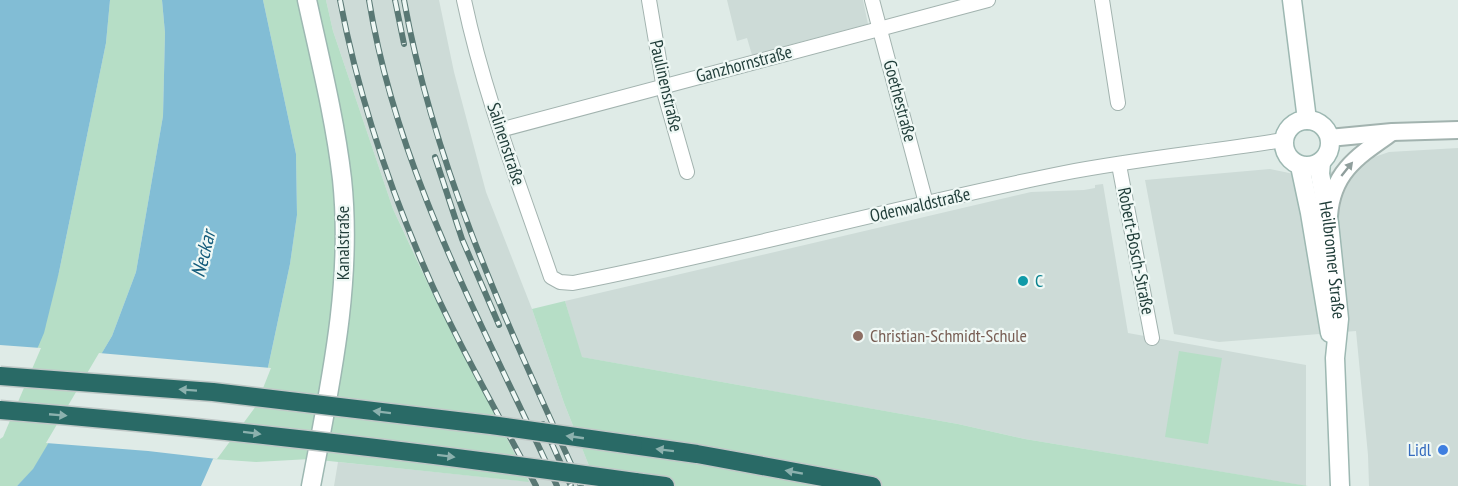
<svg xmlns="http://www.w3.org/2000/svg" width="1458" height="486" font-family="'PT Sans Narrow',sans-serif">
	<style>
		.built { fill: #cddbd7 }
		.green { fill: #b6dec6 }
		.water { fill: #82bdd5 }
		.pier { fill: #dfebe7 }
		.lines { fill: none; stroke-linecap: round; stroke-linejoin: round }
		.minor-casing { stroke: #a2b3af; stroke-width: 16 }
		.tertiary-casing { stroke: #a2b3af; stroke-width: 20 }
		.secondary-casing { stroke: #9db8b2; stroke-width: 21 }
		.motorway-casing { stroke: #c0c8c7; stroke-width: 21 }
		.minor { stroke: #fff; stroke-width: 14 }
		.tertiary { stroke: #fff; stroke-width: 16 }
		.secondary { stroke: #fff; stroke-width: 18 }
		.motorway { stroke: #296a66; stroke-width: 18 }
		.rail-casing { stroke: #597874; stroke-width: 6 }
		.rail { stroke: #eff8f5; stroke-width: 4; stroke-dasharray: 11; stroke-linecap: butt }
		.motorway-bridge-casing { stroke: #c0c8c7; stroke-width: 21; stroke-linecap: butt }
		.motorway-bridge { stroke: #296a66; stroke-width: 18 }
		.oneway { fill: #8f9e9c }
		.oneway2 { fill: #8cb1ae }
		.culture-dot { fill: #0f9aa8; stroke: #eff8f5; stroke-width: 2 }
		.education-dot { fill: #8d6e63; stroke: #eff8f5; stroke-width: 2 }
		.shop-dot { fill: #3f7fe0; stroke: #eff8f5; stroke-width: 2 }
		.labels { text-anchor: middle; stroke-width: 4.5; stroke-linejoin: round; paint-order: stroke }
		.street-label { font-size: 18px; fill: #1f3c38; stroke: #eff8f5 }
		.culture-label { font-size: 18px; fill: #0d838f; stroke: #eff8f5; text-anchor: start }
		.education-label { font-size: 18px; fill: #785e54; stroke: #eff8f5; text-anchor: start }
		.shop-label { font-size: 18px; fill: #366cbe; stroke: #eff8f5; text-anchor: end }
		.water-label { font-size: 20px; font-style: italic; fill: #155d7c; stroke: #eff8f5 }
	</style>
	<rect width="100%" height="100%" fill="#dfebe7"/>
	<!-- built -->
	<g class="built">
		<path d="M326 0H439L454 72 486 192 532 309 564 403 597 486H334L338 462 522 481 393 209 333 31Z"/>
		<path d="M727 0H863L868 24 752 55 747 38 737 41Z"/>
		<path d="M1458 148V486H1369L1368 455 1356 331 1219 342 1174 334 1145 180 1270 169 1313 178 1389 152Z"/>
		<path d="M1103 184 1128 333 1306 365V486L1025 439 958 424 581 357 565 301 1031 192 1084 190 1095 188V185Z"/>
	</g>
	<!-- green -->
	<g class="green">
		<path d="M110 0H162L165 33 163 116 136 272 112 336 33 470 17 486H0V436L59 272 106 43Z"/>
		<path d="M263 0H326L333 31 393 209 430 288 529 482 310 459 256 462 213 459 267 372 290 264 297 215 296 154Z"/>
		<path d="M565 301 582 357 958 424 1025 439 1308 486H597L564 403 532 309Z"/>
		<path d="M1179 351 1222 358 1208 444 1165 437Z"/>
	</g>
	<!-- water -->
	<g class="water">
		<path d="M0 0H110L106 43 59 272 44 333 0 436Z"/>
		<path d="M162 0H263L296 154 297 215 290 264 267 372 254 404 213 459 201 486H17L33 469 112 336 136 272 163 116 165 33Z"/>
	</g>
	<!-- pier -->
	<g class="pier">
		<path d="M0 345 41 348 3 437 0 439Z"/>
		<path d="M99 353 271 368 256 406 217 459 148 451 46 443Z"/>
	</g>
	<g class="lines">
		<defs>
			<g id="minor">
				<path d="M464 0C484 95 520 186 551 277L560 282 573 283C737 251 899 206 1064 173 1136 159 1210 152 1283 140"/>
				<path d="M649 0 665 95 687 172"/>
				<path d="M872 0 926 203"/>
				<path d="M1102 0 1118 103"/>
				<path d="M500 130 988 0"/>
				<path d="M1119 165 1152 338"/>
			</g>
			<g id="tertiary">
				<path d="M1329 138 1392 132 1458 130"/>
				<path d="M1329 216C1332 172 1358 156 1391 133"/>
			</g>
			<g id="secondary">
				<path d="M307 0C320 59 335 119 342 179 353 283 330 385 311 486"/>
				<path d="M1292 0 1307 120"/>
				<circle cx="1307" cy="143" r="23"/>
				<path id="s1" d="M1321 162 1320 174 1329 223 1339 319 1335 358 1340 486"/>
				<path d="M1300 166 1310 213 1330 333"/>
			</g>
			<g id="motorway">
				<path d="M633 445 697 454 872 486"/>
				<path d="M635 482 665 486"/>
			</g>
		</defs>
		<!-- minor casing -->
		<use href="#minor" class="minor-casing"/>
		<!-- tertiary casing -->
		<use href="#tertiary" class="tertiary-casing"/>
		<!-- secondary casing -->
		<use href="#secondary" class="secondary-casing"/>
		<!-- motorway casing -->
		<use href="#motorway" class="motorway-casing"/>
		<!-- minor -->
		<use href="#minor" class="minor"/>
		<!-- tertiary -->
		<use href="#tertiary" class="tertiary"/>
		<!-- secondary -->
		<use href="#secondary" class="secondary"/>
		<!-- motorway -->
		<use href="#motorway" class="motorway"/>
		<defs>
			<g id="rail">
				<path d="M340 0C357 89 386 178 422 262 454 338 498 413 536 486"/>
				<path d="M369 0C397 173 485 328 557 486"/>
				<path d="M395 0 404 44"/>
				<path d="M404 0C435 172 509 328 581 486"/>
				<path d="M435 157 462 239 499 325"/>
				<path d="M543 424 571 486"/>
			</g>
		</defs>
		<!-- rail casing -->
		<use href="#rail" class="rail-casing"/>
		<!-- rail -->
		<use href="#rail" class="rail"/>
		<defs>
			<g id="motorway-bridge">
				<path d="M0 376 213 392 491 425 633 445"/>
				<path d="M0 410C212 427 424 452 635 482"/>
			</g>
		</defs>
		<!-- motorway-bridge casing -->
		<use href="#motorway-bridge" class="motorway-bridge-casing"/>
		<!-- motorway-bridge -->
		<use href="#motorway-bridge" class="motorway-bridge"/>
	</g>
	<!-- one-way arrows -->
	<defs><path id="oneway-solid" d="M-6-.8H1V-3.2L6.5 0L1 3.2V.8H-6Z" transform="scale(1.5)"/></defs>
	<use class="oneway" href="#oneway-solid" transform="translate(1347 169) rotate(-51)"/>
	<g class="oneway2">
		<use href="#oneway-solid" transform="translate(188 390) rotate(-176)"/>
		<use href="#oneway-solid" transform="translate(382 412) rotate(-173)"/>
		<use href="#oneway-solid" transform="translate(58 415) rotate(5)"/>
		<use href="#oneway-solid" transform="translate(252 433) rotate(7)"/>
		<use href="#oneway-solid" transform="translate(575 437) rotate(-172)"/>
		<use href="#oneway-solid" transform="translate(665 450) rotate(-173)"/>
		<use href="#oneway-solid" transform="translate(446 456) rotate(7)"/>
		<use href="#oneway-solid" transform="translate(794 472) rotate(-170)"/>
	</g>
	<!-- markers -->
	<circle class="culture-dot" cx="1023" cy="281" r="6"/>
	<circle class="education-dot" cx="858" cy="336" r="6"/>
	<circle class="shop-dot" cx="1443" cy="450" r="6"/>
	<g class="labels">
		<!-- street labels -->
		<g class="street-label">
			<text transform="translate(744 64) rotate(-15)" y="6">Ganzhornstraße</text>
			<text transform="translate(666 86) rotate(77)" y="6">Paulinenstraße</text>
			<text transform="translate(900 101) rotate(75)" y="6">Goethestraße</text>
			<text transform="translate(506 144) rotate(72)" y="6">Salinenstraße</text>
			<text transform="translate(920 205) rotate(-13)" y="6">Odenwaldstraße</text>
			<text transform="translate(343 243) rotate(-90)" y="6">Kanalstraße</text>
			<text transform="translate(1136 251) rotate(79)" y="6">Robert-Bosch-Straße</text>
			<text dy="6" stroke="none"><textPath href="#s1" startOffset="99">Heilbronner Straße</textPath></text>
		</g>
		<!-- culture labels -->
		<g class="culture-label">
			<text x="1035" y="287">C</text>
		</g>
		<!-- education labels -->
		<g class="education-label">
			<text x="870" y="342">Christian-Schmidt-Schule</text>
		</g>
		<!-- shop labels -->
		<g class="shop-label">
			<text x="1431" y="456">Lidl</text>
		</g>
		<!-- water labels -->
		<g class="water-label">
			<text transform="translate(203 254) rotate(-76)" y="7">Neckar</text>
		</g>
	</g>
</svg>
